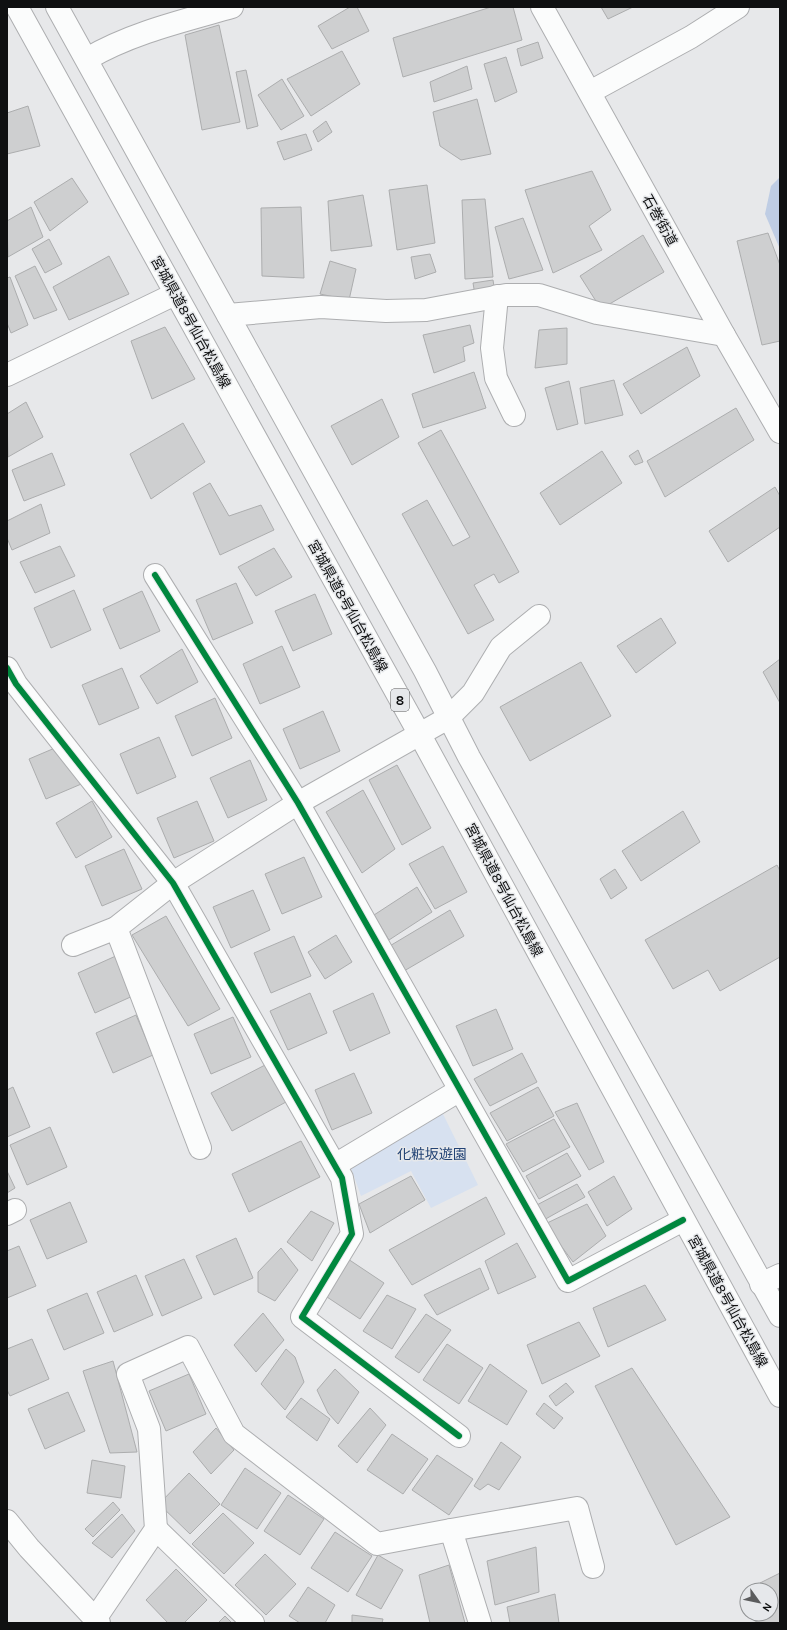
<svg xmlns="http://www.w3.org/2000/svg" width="787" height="1630" font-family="Karla,'Noto Sans JP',sans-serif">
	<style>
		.green { fill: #d7e1f0 }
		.forest { fill: #bfcde4 }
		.building { fill: #cecfd0; stroke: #acadae }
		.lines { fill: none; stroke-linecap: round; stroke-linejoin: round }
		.minor-casing { stroke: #adaeb0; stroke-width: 24 }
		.major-casing { stroke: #adaeb0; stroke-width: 24 }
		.minor { stroke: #fbfcfc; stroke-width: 22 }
		.major { stroke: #fbfcfc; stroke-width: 22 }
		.cycleway-casing { stroke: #e6e8eb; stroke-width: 8 }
		.cycleway { stroke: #00873e; stroke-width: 6 }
		.labels { text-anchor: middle; stroke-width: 3; stroke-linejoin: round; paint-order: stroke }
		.shield { fill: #e6e8eb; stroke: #505152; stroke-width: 1 }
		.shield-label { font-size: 13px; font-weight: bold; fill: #0f1011 }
		.street-label { font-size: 14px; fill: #0f1011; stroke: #e6e8eb }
		.park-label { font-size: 14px; fill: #234375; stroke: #e6e8eb }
	</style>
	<rect width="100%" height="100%" fill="#e7e8ea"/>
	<!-- green -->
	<path class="green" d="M442 1112 478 1185 431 1208 411 1171 361 1196 351 1168Z"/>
	<!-- forest -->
	<path class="forest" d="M780 177V249L765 214 771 186Z"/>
	<!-- building -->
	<g class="building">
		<path d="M350 7H357L369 31 332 49 318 26Z"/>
		<path d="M491 7H513L522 40 403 77 393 38Z"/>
		<path d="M601 7H633L608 19Z"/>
		<path d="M219 25 240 122 202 130 185 35Z"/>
		<path d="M538 42 543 58 521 66 517 49Z"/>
		<path d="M342 51 360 84 311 116 287 79Z"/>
		<path d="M506 57 517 92 495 102 484 64Z"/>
		<path d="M467 66 472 89 434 102 430 82Z"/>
		<path d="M246 70 258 126 247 129 236 72Z"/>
		<path d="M282 79 304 116 281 130 258 95Z"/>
		<path d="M477 99 491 154 461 160 440 146 433 112Z"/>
		<path d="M28 106 40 146 7 154V113Z"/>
		<path d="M326 121 332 132 318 142 313 131Z"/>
		<path d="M306 134 312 150 284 160 277 142Z"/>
		<path d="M592 171 611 210 589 226 602 250 553 273 525 190Z"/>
		<path d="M72 178 88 202 50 231 34 202Z"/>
		<path d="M427 185 435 243 397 250 389 190Z"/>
		<path d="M363 195 372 246 331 251 328 201Z"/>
		<path d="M485 199 493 277 465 279 462 200Z"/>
		<path d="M31 207 43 237 8 257 7 221Z"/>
		<path d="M301 207 304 278 262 276 261 208Z"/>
		<path d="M523 218 543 270 509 279 495 227Z"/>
		<path d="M768 233 780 265V341L762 345 737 241Z"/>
		<path d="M643 235 664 272 601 309 580 276Z"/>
		<path d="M49 239 62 264 45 273 32 249Z"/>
		<path d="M430 254 436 272 415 279 411 257Z"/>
		<path d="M109 256 129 294 69 320 53 287Z"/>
		<path d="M330 261 356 269 349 300 320 294Z"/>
		<path d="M35 266 57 310 34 319 15 276Z"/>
		<path d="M10 277 28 325 11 333 7 323V278Z"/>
		<path d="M493 280 495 293 475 295 473 283Z"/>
		<path d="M470 325 474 343 463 347 465 361 434 373 423 335Z"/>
		<path d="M165 327 195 379 152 399 131 341Z"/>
		<path d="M567 328V364L535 368 539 330Z"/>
		<path d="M687 347 700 376 641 414 623 384Z"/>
		<path d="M474 372 486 408 423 428 412 394Z"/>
		<path d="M614 380 623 415 585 424 580 388Z"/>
		<path d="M569 381 578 424 557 430 545 388Z"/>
		<path d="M382 399 399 437 352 465 331 426Z"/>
		<path d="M26 402 43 437 8 457 7 414Z"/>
		<path d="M736 408 754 440 665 497 647 461Z"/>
		<path d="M183 423 205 462 151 499 130 454Z"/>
		<path d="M441 430 519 572 499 583 494 574 474 585 494 620 468 634 402 514 427 500 453 546 470 537 418 443Z"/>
		<path d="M638 450 643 462 635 465 629 456Z"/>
		<path d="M602 451 622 483 560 525 540 493Z"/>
		<path d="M52 453 65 485 24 501 12 470Z"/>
		<path d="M210 483 229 516 261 505 274 530 220 555 193 493Z"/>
		<path d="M775 487 780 496V527L728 562 709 531Z"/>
		<path d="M41 504 50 533 12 550 7 538V521Z"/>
		<path d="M60 546 75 576 35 593 20 562Z"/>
		<path d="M274 548 292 577 256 596 238 567Z"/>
		<path d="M236 583 253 623 213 640 196 600Z"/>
		<path d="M74 590 91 630 51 648 34 608Z"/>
		<path d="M142 591 160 631 120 649 103 609Z"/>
		<path d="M315 594 332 634 293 651 275 611Z"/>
		<path d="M661 618 676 643 636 673 617 646Z"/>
		<path d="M282 646 300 687 260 704 243 664Z"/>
		<path d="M182 649 198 682 157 704 140 676Z"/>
		<path d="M780 659V703L763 672Z"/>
		<path d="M581 662 611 716 530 761 500 707Z"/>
		<path d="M122 668 139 708 99 725 82 685Z"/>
		<path d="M215 698 232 738 192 756 175 716Z"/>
		<path d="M323 711 340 751 300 769 283 729Z"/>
		<path d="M159 737 176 777 137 794 120 754Z"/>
		<path d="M69 742 86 782 46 799 29 759Z"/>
		<path d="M250 760 267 800 228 818 210 778Z"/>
		<path d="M397 765 431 828 402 845 369 780Z"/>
		<path d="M363 790 395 849 362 873 326 812Z"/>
		<path d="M92 801 112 837 76 858 56 823Z"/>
		<path d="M197 801 214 841 174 858 157 818Z"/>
		<path d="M683 811 700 842 641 881 622 851Z"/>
		<path d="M443 846 467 892 435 909 409 864Z"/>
		<path d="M124 849 142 889 102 906 85 866Z"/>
		<path d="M304 857 322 897 282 914 265 874Z"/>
		<path d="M777 865 780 871V957L720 991 708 970 673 989 645 940Z"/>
		<path d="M615 869 627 888 611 899 600 879Z"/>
		<path d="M417 887 432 912 389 940 374 915Z"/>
		<path d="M253 890 270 930 231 948 213 907Z"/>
		<path d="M450 910 464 936 404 971 388 947Z"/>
		<path d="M166 916 220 1009 188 1026 132 935Z"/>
		<path d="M336 935 352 962 325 979 308 952Z"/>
		<path d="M294 936 311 976 271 993 254 953Z"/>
		<path d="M118 955 135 995 95 1013 78 973Z"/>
		<path d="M310 993 327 1033 288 1050 270 1011Z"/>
		<path d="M373 993 390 1033 350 1051 333 1011Z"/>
		<path d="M496 1009 513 1049 473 1066 456 1026Z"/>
		<path d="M136 1015 153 1055 113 1073 96 1033Z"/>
		<path d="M233 1017 251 1057 211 1074 194 1034Z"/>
		<path d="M522 1053 537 1082 490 1106 474 1079Z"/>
		<path d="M267 1064 286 1102 232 1131 211 1093Z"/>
		<path d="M354 1073 372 1113 332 1130 315 1090Z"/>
		<path d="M13 1087 30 1127 7 1137V1090Z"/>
		<path d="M538 1087 554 1116 507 1141 490 1113Z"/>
		<path d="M577 1103 604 1162 589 1170 555 1112Z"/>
		<path d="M554 1119 570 1147 523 1172 506 1144Z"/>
		<path d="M50 1127 67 1167 27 1185 10 1145Z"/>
		<path d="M301 1141 320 1177 249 1212 232 1174Z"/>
		<path d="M567 1153 581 1176 539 1199 526 1176Z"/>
		<path d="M7 1171 15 1188 7 1193Z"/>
		<path d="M411 1176 425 1200 370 1233 359 1204Z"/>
		<path d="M614 1176 632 1209 607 1226 588 1192Z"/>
		<path d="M577 1184 585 1197 542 1221 533 1207Z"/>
		<path d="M486 1197 505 1234 412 1285 389 1250Z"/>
		<path d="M70 1202 87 1242 47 1259 30 1220Z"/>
		<path d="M587 1204 606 1236 573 1262 545 1224Z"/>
		<path d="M311 1211 334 1223 312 1261 287 1242Z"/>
		<path d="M236 1238 253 1278 214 1295 196 1256Z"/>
		<path d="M517 1243 536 1277 498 1294 485 1261Z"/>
		<path d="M19 1246 36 1286 7 1298V1251Z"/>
		<path d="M281 1248 298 1270 275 1301 258 1292V1272Z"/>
		<path d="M184 1259 202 1298 162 1316 145 1276Z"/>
		<path d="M348 1259 384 1283 360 1319 324 1295Z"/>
		<path d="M480 1268 489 1289 437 1315 424 1295Z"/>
		<path d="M136 1275 153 1315 114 1332 97 1292Z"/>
		<path d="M645 1285 666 1320 608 1347 593 1308Z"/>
		<path d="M87 1293 104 1333 64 1350 47 1310Z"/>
		<path d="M387 1295 416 1309 392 1349 363 1331Z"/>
		<path d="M263 1313 284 1340 256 1372 234 1345Z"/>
		<path d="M426 1314 451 1330 419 1373 395 1357Z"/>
		<path d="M579 1322 600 1356 542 1384 527 1345Z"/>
		<path d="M32 1339 49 1379 10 1396 7 1390V1349Z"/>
		<path d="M447 1344 483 1368 459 1404 423 1380Z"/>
		<path d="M286 1349 295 1357 304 1382 285 1410 261 1384Z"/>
		<path d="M113 1361 137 1452 110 1453 83 1371Z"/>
		<path d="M490 1364 527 1391 507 1425 468 1401Z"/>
		<path d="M632 1368 730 1517 676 1545 595 1386Z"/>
		<path d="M335 1369 359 1392 338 1424 328 1413 317 1390Z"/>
		<path d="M189 1374 206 1414 166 1431 149 1391Z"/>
		<path d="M566 1383 574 1392 556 1406 549 1396Z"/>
		<path d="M68 1392 85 1431 45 1449 28 1409Z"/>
		<path d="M301 1398 330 1419 317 1441 286 1417Z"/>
		<path d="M544 1403 563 1418 554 1429 536 1414Z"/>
		<path d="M370 1408 386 1425 357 1463 338 1446Z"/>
		<path d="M216 1428 234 1450 211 1474 193 1452Z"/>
		<path d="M392 1434 428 1459 403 1494 367 1470Z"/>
		<path d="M501 1442 521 1457 499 1490 488 1484 480 1490 474 1486Z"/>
		<path d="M437 1455 473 1479 449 1515 412 1490Z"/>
		<path d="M92 1460 125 1466 121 1498 87 1493Z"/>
		<path d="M245 1468 281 1493 257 1529 221 1505Z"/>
		<path d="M189 1473 220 1504 190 1534 159 1504Z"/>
		<path d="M288 1495 324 1519 300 1555 264 1531Z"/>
		<path d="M113 1502 120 1510 93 1537 85 1529Z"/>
		<path d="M223 1513 254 1543 224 1574 192 1544Z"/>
		<path d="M122 1514 135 1531 112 1558 92 1543Z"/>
		<path d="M335 1532 372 1556 348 1592 311 1568Z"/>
		<path d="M536 1547 539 1592 495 1605 487 1561Z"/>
		<path d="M265 1554 296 1584 266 1615 235 1585Z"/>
		<path d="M378 1555 403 1570 381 1609 356 1595Z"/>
		<path d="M449 1565 465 1623H430L419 1575Z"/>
		<path d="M176 1569 207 1600 184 1623H168L146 1600Z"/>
		<path d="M780 1573V1623H753L774 1613 771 1607V1590H763L760 1583Z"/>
		<path d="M308 1587 335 1605 325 1623H300L289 1616Z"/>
		<path d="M555 1594 559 1623H510L507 1607Z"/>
		<path d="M352 1615 383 1619 382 1623H352Z"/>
		<path d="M225 1616 232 1623H218Z"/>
	</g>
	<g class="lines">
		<defs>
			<g id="minor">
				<path d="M542 7 724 335 780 432"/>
				<path d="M87 59C131 33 183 21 232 7"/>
				<path d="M590 92 691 37 738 7"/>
				<path d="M497 296 492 348 496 378 514 415"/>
				<path d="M228 315 321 307 386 311 426 310 506 295H539L597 313 724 335"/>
				<path d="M7 375 175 294"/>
				<path d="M155 575 298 803 568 1281 683 1220"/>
				<path d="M7 668 16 684 173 883 342 1178 352 1234 302 1317 459 1436"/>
				<path d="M116 928 200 1148"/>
				<path d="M73 945 116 928 173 883 298 803 448 718 473 693 501 647 539 616"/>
				<path d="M335 1165 460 1090"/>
				<path d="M7 1214 15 1210"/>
				<path d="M761 1284 780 1275"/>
				<path d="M156 1529 253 1623"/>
				<path d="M451 1530 577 1508 593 1567"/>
				<path d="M95 1619 156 1529 149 1429 128 1374 188 1347 234 1434 377 1544 451 1530 480 1623"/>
			</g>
			<g id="major">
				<path d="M17 7 420 735 780 1396"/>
				<path d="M57 7 425 671 469 757 780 1316"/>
				<path d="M7 1521 29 1548 99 1623"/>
			</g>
		</defs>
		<!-- minor casing -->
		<use href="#minor" class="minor-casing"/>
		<!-- major casing -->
		<use href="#major" class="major-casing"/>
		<!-- minor -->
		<use href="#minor" class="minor"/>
		<!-- major -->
		<use href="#major" class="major"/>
		<defs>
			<g id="cycleway">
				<path d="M155 575 298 803 568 1281 683 1220"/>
				<path d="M7 668 16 684 173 883 342 1178 352 1234 302 1317 459 1436"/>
			</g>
		</defs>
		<!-- cycleway casing -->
		<use href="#cycleway" class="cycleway-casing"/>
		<!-- cycleway -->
		<use href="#cycleway" class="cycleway"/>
	</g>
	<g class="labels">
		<!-- shield labels -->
		<rect class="shield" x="391" y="689" width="18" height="22" rx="3"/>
		<g class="shield-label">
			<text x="400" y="705">8</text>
		</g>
		<!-- street labels -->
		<g class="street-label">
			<text transform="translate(660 220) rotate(61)" y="5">石巻街道</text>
			<text transform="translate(191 322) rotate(61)" y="5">宮城県道8号仙台松島線</text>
			<text transform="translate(348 606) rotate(61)" y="5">宮城県道8号仙台松島線</text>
			<text transform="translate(504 890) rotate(62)" y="5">宮城県道8号仙台松島線</text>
			<text transform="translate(728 1301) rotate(61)" y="5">宮城県道8号仙台松島線</text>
		</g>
		<!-- park labels -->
		<g class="park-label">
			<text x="432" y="1159">化粧坂遊園</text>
		</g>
	</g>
	<!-- border -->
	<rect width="787" height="1630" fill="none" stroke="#0f1011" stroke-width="16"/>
	<!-- north arrow -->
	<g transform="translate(759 1602) rotate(123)"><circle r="19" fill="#e6e8eb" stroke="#909294"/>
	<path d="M0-3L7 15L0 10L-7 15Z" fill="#5b5c5d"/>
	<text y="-6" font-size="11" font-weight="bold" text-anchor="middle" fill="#0f1011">N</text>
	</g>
</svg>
